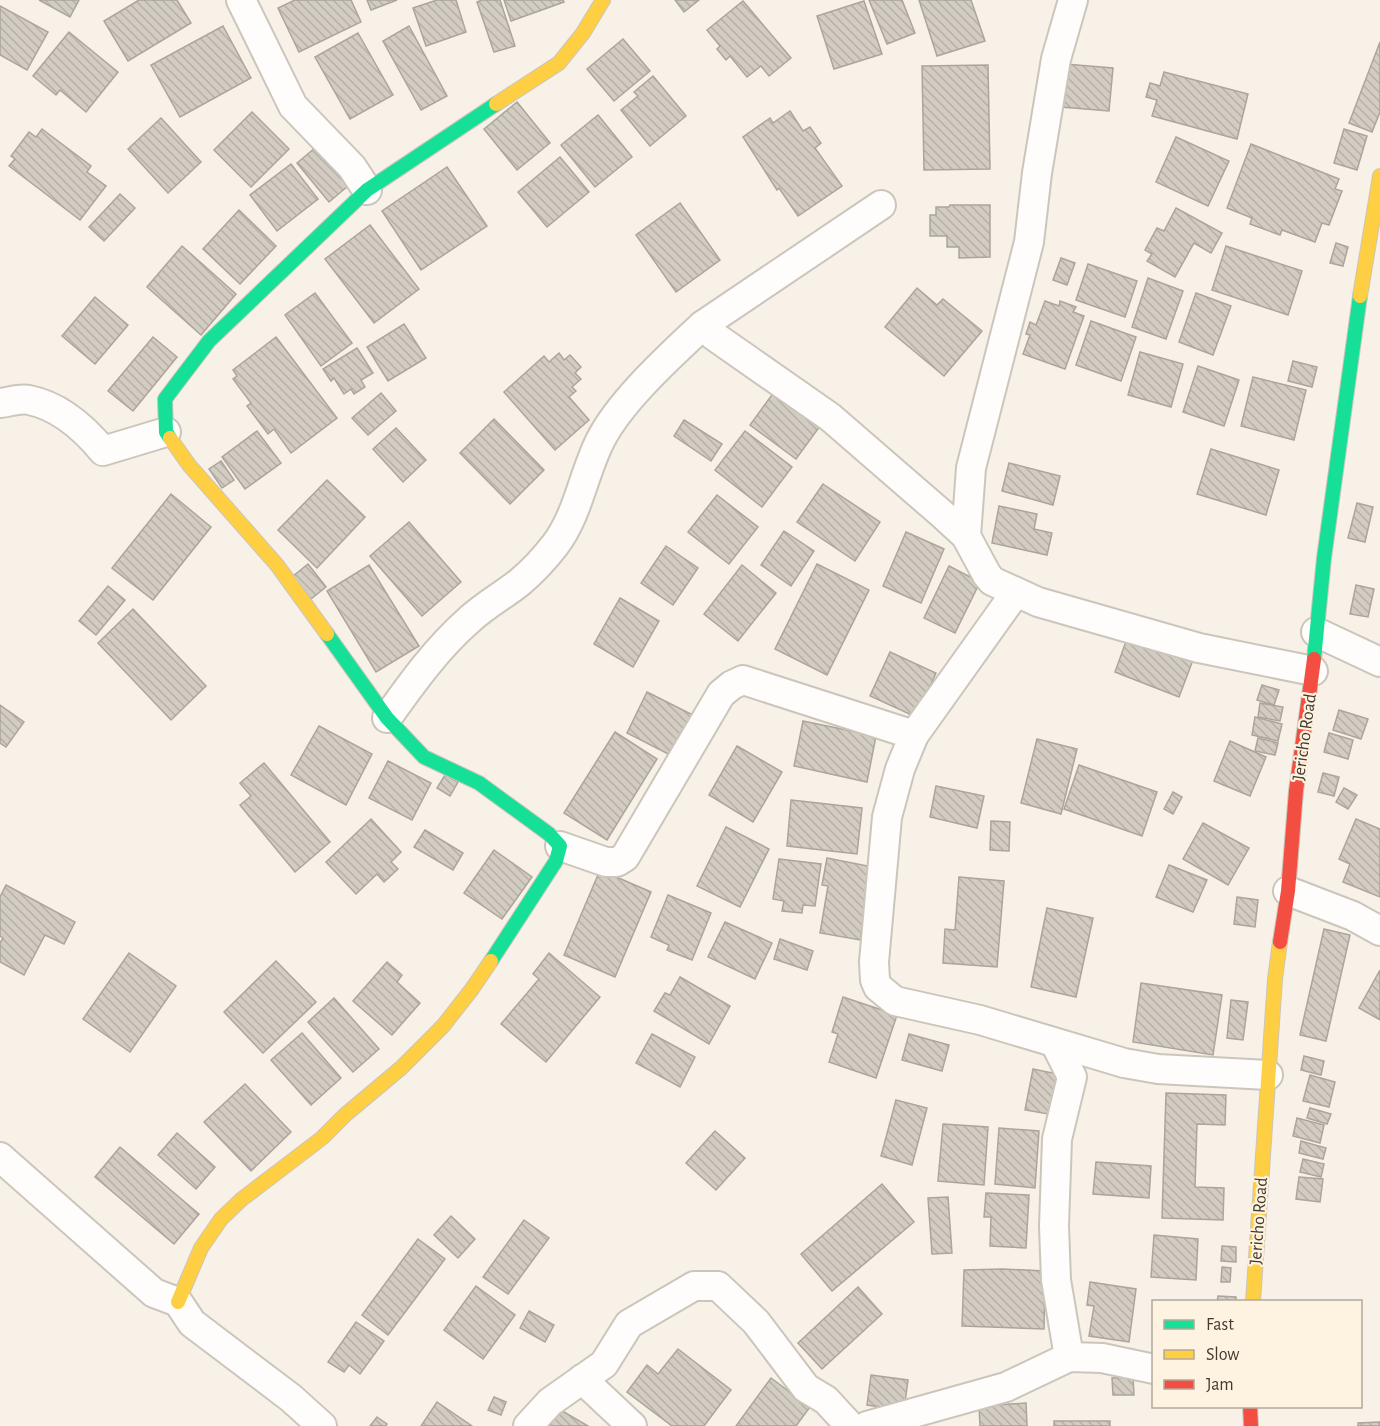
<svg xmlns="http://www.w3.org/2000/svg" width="1380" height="1426" font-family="'Alegreya Sans',sans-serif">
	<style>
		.building { fill: url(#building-back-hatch); stroke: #aba59b; stroke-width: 1.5 }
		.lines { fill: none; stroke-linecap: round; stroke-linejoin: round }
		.street-casing { stroke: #ccc5bc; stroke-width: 32 }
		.fast-casing { stroke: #ccc5bc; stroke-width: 16 }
		.slow-casing { stroke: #ccc5bc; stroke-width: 16 }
		.jam-casing { stroke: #ccc5bc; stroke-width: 16 }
		.street { stroke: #fefdfb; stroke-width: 28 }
		.fast { stroke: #16e098; stroke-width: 14 }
		.slow { stroke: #ffcf43; stroke-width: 14 }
		.jam { stroke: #f24e42; stroke-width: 14 }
		.labels { text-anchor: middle; stroke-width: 4.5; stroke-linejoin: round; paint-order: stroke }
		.street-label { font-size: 18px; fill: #433b30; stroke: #fef2e1 }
	</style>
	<defs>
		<pattern id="building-back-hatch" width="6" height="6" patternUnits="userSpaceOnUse" patternTransform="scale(1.5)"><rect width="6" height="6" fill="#d3ccc2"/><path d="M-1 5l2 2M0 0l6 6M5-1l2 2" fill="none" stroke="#b6b0a7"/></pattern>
	</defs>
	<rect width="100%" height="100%" fill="#f8f1e7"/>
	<!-- building -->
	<g class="building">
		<path d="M39 0H79L70 17Z"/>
		<path d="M139 0H177L191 23 128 61 104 21Z"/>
		<path d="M295 0H351L361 22 299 52 278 8Z"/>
		<path d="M367 0H397L371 10Z"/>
		<path d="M437 0H456L466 32 426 46 413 8Z"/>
		<path d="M482 0H500L515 46 494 52 477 2Z"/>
		<path d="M504 0H563L564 2 511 21Z"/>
		<path d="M675 0H699L684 12Z"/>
		<path d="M869 0H902L915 33 887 44Z"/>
		<path d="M919 0H971L985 41 937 56Z"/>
		<path d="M743 1 791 58 769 76 761 66 747 77 730 56 726 60 717 49 720 46 707 30Z"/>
		<path d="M864 1 882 54 834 69 817 16Z"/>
		<path d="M0 6 48 32 27 70 0 55Z"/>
		<path d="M223 26 251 78 180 117 151 65Z"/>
		<path d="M409 26 447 96 421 110 383 41Z"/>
		<path d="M69 32 118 72 86 112 60 90 56 95 33 76Z"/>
		<path d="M358 33 393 95 350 119 315 57Z"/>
		<path d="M623 39 650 71 614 101 587 69Z"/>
		<path d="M1380 42V112L1372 132 1349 123Z"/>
		<path d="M1065 64 1113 68 1109 111 1061 107Z"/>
		<path d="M988 65 990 169 924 170 922 66Z"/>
		<path d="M1164 72 1248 94 1237 139 1152 116 1157 100 1146 97 1150 83 1160 86Z"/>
		<path d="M653 76 686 116 650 146 621 110 638 96 634 92Z"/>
		<path d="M517 102 550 143 517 170 484 129Z"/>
		<path d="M790 111 803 131 810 127 821 143 815 148 842 186 798 216 779 188 777 190 743 137 770 118 773 123Z"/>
		<path d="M252 112 289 149 251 187 214 150Z"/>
		<path d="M598 115 632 157 595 187 561 145Z"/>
		<path d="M161 118 201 162 168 193 128 149Z"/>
		<path d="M42 129 91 166 87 172 106 186 80 220 9 166 15 159 11 156 29 132 36 137Z"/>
		<path d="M1344 129 1367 136 1357 170 1334 163Z"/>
		<path d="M1176 137 1229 161 1208 206 1156 182Z"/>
		<path d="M322 142 354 181 329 202 297 163Z"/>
		<path d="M1251 144 1339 179 1335 189 1342 191 1329 225 1322 223 1315 242 1282 230 1280 235 1250 224 1252 218 1227 208Z"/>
		<path d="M560 157 589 192 547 227 518 192Z"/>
		<path d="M291 164 318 199 277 231 250 195Z"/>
		<path d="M447 167 487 226 421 270 382 211Z"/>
		<path d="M120 194 135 208 104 241 89 227Z"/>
		<path d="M680 203 720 260 676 292 636 235Z"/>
		<path d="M950 205H990V257L959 258V247H947V236H930V215H936V207H949Z"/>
		<path d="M1176 208 1222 233 1211 253 1194 243 1175 277 1147 261 1152 254 1145 250 1157 228 1164 231Z"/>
		<path d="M239 210 276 246 240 284 203 249Z"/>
		<path d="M370 225 419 289 374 323 325 259Z"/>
		<path d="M1336 243 1348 247 1343 266 1330 263Z"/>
		<path d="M182 246 236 294 201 335 147 287Z"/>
		<path d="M1226 246 1302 271 1288 315 1212 290Z"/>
		<path d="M1061 258 1075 263 1067 285 1053 280Z"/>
		<path d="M1088 264 1137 281 1125 317 1076 300Z"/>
		<path d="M1148 278 1183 291 1166 339 1132 327Z"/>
		<path d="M917 288 937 305 943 299 982 331 944 376 885 327Z"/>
		<path d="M315 293 352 343 321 366 285 315Z"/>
		<path d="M1196 293 1231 306 1213 355 1179 342Z"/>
		<path d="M95 297 128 325 95 364 62 336Z"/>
		<path d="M1045 301 1059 306 1060 301 1076 307 1073 312 1084 316 1065 369 1023 354 1030 335 1026 334 1030 322 1036 325Z"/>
		<path d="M1091 321 1136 337 1121 381 1076 365Z"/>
		<path d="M404 324 426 358 388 381 367 347Z"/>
		<path d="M153 337 177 357 133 411 108 391Z"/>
		<path d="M276 337 337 418 291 453 274 429 268 434 247 406 251 403 233 379 237 376 233 370Z"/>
		<path d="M357 348 373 373 361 380 365 387 354 394 351 389 344 394 334 378 331 381 323 369Z"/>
		<path d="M1140 352 1183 364 1171 407 1128 395Z"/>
		<path d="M559 353 564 360 570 355 581 367 575 373 581 379 572 387 576 391 569 397 589 420 555 450 504 392 544 356 549 362Z"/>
		<path d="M1293 361 1317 367 1312 387 1288 381Z"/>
		<path d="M1198 366 1239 380 1224 426 1183 412Z"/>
		<path d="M1253 377 1306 390 1294 440 1241 426Z"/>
		<path d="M777 388 823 422 796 459 750 425Z"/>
		<path d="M381 393 396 411 368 435 352 418Z"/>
		<path d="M494 419 544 470 510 504 460 453Z"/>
		<path d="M684 420 722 444 711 461 674 436Z"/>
		<path d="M396 428 426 460 403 482 373 449Z"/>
		<path d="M257 431 281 463 245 489 222 457Z"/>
		<path d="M745 431 792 467 762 507 715 470Z"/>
		<path d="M1211 449 1279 470 1266 515 1197 494Z"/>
		<path d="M221 461 234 480 222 488 209 469Z"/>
		<path d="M1009 463 1060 476 1053 505 1002 491Z"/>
		<path d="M327 480 365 517 317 568 278 530Z"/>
		<path d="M823 484 880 522 855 561 797 522Z"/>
		<path d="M171 494 211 527 153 600 112 568Z"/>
		<path d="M717 495 758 527 729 564 688 532Z"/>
		<path d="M1357 503 1373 507 1365 542 1348 538Z"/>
		<path d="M999 506 1037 514 1034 529 1052 533 1047 555 992 543Z"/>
		<path d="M409 522 461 582 422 616 370 556Z"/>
		<path d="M784 531 814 551 791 586 761 565Z"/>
		<path d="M906 532 944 549 921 603 883 586Z"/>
		<path d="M666 546 698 568 673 605 641 583Z"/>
		<path d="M308 564 326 587 311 599 293 576Z"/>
		<path d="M817 564 869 590 827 675 775 649Z"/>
		<path d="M369 565 419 646 376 672 327 591Z"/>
		<path d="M742 565 776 593 738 641 704 614Z"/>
		<path d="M949 566 980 582 955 633 924 618Z"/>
		<path d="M1356 585 1374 589 1368 617 1350 614Z"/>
		<path d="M108 586 125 600 96 635 79 621Z"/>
		<path d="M620 598 659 621 633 667 594 644Z"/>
		<path d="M133 609 206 686 171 720 98 643Z"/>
		<path d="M1128 636 1193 660 1179 697 1115 672Z"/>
		<path d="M890 652 936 673 916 717 870 696Z"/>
		<path d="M1262 685 1279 690 1274 705 1257 700Z"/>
		<path d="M647 692 699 718 678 759 627 733Z"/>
		<path d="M1260 703 1283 707 1280 721 1258 717Z"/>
		<path d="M0 705 24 722 6 747 0 743Z"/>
		<path d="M1339 710 1368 719 1361 739 1333 730Z"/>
		<path d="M1255 717 1282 724 1278 741 1252 735Z"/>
		<path d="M803 721 876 736 867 782 794 766Z"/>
		<path d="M319 726 372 754 346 805 291 775Z"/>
		<path d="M615 732 657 759 607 840 564 813Z"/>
		<path d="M1329 733 1353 740 1348 759 1324 752Z"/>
		<path d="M1258 738 1278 743 1275 755 1255 751Z"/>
		<path d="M1037 739 1077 749 1061 814 1021 803Z"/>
		<path d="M1230 741 1266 757 1250 796 1214 781Z"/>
		<path d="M737 746 782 772 753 822 709 795Z"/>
		<path d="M388 761 431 783 412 820 369 798Z"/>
		<path d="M264 763 330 842 295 872 240 805 251 796 240 783Z"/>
		<path d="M1079 765 1157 792 1142 836 1064 809Z"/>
		<path d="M1323 773 1339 777 1334 796 1318 792Z"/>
		<path d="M445 775 458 782 450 796 437 788Z"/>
		<path d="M936 786 984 796 977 828 930 817Z"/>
		<path d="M1344 788 1357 795 1348 809 1336 802Z"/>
		<path d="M1173 792 1182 797 1173 814 1164 809Z"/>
		<path d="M791 800 862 808 857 854 787 846Z"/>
		<path d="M371 819 401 852 391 862 398 869 384 882 377 874 356 894 326 862Z"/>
		<path d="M1356 819 1380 829V897L1343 882 1350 864 1339 859Z"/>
		<path d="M991 821 1010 822 1009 851 990 850Z"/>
		<path d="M1203 823 1249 848 1228 885 1183 859Z"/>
		<path d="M726 827 769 849 740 907 697 886Z"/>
		<path d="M425 830 463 853 453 870 414 847Z"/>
		<path d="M494 850 532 877 502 919 464 893Z"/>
		<path d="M827 858 873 867 860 940 820 933 828 886 822 885Z"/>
		<path d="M779 859 821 864 815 906 803 905 802 913 782 911 784 901 773 899Z"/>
		<path d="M1169 865 1207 880 1193 912 1156 897Z"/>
		<path d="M600 870 651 892 615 977 564 955Z"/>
		<path d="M959 877 1004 881 997 967 943 963 945 929 955 930Z"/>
		<path d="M6 885 75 922 64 944 45 935 24 975 0 962V943L3 938 0 936V897Z"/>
		<path d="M668 895 711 913 692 960 667 950 669 945 651 937Z"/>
		<path d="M1237 897 1258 900 1255 927 1234 924Z"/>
		<path d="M1047 908 1093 918 1076 997 1031 987Z"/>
		<path d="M725 922 772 943 755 979 708 957Z"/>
		<path d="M1324 929 1350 935 1326 1041 1300 1035Z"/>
		<path d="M780 939 813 951 807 970 774 959Z"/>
		<path d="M129 953 176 986 130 1052 83 1019Z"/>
		<path d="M549 953 600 997 546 1062 501 1024 539 979 533 974Z"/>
		<path d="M276 961 316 1002 263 1053 224 1012Z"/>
		<path d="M387 962 402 975 397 982 420 1003 392 1035 353 1001Z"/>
		<path d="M1380 970V1020L1359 1008Z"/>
		<path d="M680 977 730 1006 709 1044 654 1011 665 993 670 995Z"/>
		<path d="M1141 983 1222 995 1213 1055 1133 1042Z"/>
		<path d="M843 997 897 1015 876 1078 829 1062 838 1034 832 1032Z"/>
		<path d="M334 998 379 1049 353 1072 308 1022Z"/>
		<path d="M1231 1000 1248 1002 1243 1040 1227 1038Z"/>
		<path d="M302 1033 341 1078 311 1105 271 1060Z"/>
		<path d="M652 1034 695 1057 680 1087 636 1063Z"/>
		<path d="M909 1034 949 1045 942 1071 902 1060Z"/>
		<path d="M1304 1056 1324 1061 1321 1075 1301 1070Z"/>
		<path d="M1033 1069 1067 1076 1060 1116 1025 1110Z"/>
		<path d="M1310 1075 1335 1082 1329 1107 1303 1101Z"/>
		<path d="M245 1084 291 1132 251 1171 204 1122Z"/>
		<path d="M1166 1093 1226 1095 1225 1125 1197 1124 1195 1187 1224 1188 1223 1220 1162 1218Z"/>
		<path d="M896 1100 927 1108 912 1165 881 1156Z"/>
		<path d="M1310 1108 1331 1114 1327 1124 1307 1118Z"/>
		<path d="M1297 1118 1324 1125 1320 1143 1293 1136Z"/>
		<path d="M943 1124 988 1127 984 1185 938 1181Z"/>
		<path d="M999 1128 1039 1131 1035 1188 995 1184Z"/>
		<path d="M715 1131 745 1158 716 1190 686 1163Z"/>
		<path d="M177 1133 215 1167 196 1189 158 1155Z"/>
		<path d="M1301 1141 1326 1148 1323 1159 1299 1153Z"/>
		<path d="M120 1147 199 1214 174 1244 95 1177Z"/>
		<path d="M1303 1159 1324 1164 1321 1177 1300 1172Z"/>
		<path d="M1096 1162 1151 1166 1149 1198 1093 1194Z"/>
		<path d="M1299 1177 1323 1179 1320 1202 1296 1199Z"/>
		<path d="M882 1184 914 1222 832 1291 801 1254Z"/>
		<path d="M986 1193 1029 1195 1026 1248 990 1246 991 1217H984Z"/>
		<path d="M948 1197 952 1253 932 1254 928 1198Z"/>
		<path d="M451 1216 475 1239 458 1258 434 1235Z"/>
		<path d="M524 1220 549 1238 508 1294 483 1277Z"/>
		<path d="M1154 1235 1198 1239 1196 1280 1151 1277Z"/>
		<path d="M418 1239 445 1259 388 1335 362 1315Z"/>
		<path d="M1222 1246 1236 1247V1262L1221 1261Z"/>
		<path d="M1222 1267 1231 1268 1230 1282H1221Z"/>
		<path d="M1003 1269 1045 1271 1044 1329 962 1326 964 1270Z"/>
		<path d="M1090 1282 1136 1289 1129 1342 1089 1336 1094 1306 1087 1305Z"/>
		<path d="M476 1286 515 1315 483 1359 444 1330Z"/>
		<path d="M858 1287 882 1314 822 1369 798 1343Z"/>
		<path d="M1218 1296 1236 1297V1302H1217Z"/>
		<path d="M529 1311 554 1325 545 1342 520 1328Z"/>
		<path d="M356 1322 384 1341 360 1374 349 1365 344 1372 328 1362Z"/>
		<path d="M678 1349 731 1390 704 1426H672L627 1392 647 1365 658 1374Z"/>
		<path d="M871 1375 908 1380 904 1410 867 1405Z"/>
		<path d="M1133 1377 1134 1395H1113L1112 1378Z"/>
		<path d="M771 1378 810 1407 796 1426H736Z"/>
		<path d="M494 1397 506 1402 501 1415 488 1410Z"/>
		<path d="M437 1402 472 1426H421Z"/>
		<path d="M1026 1403 1027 1426H980L979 1406Z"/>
		<path d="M552 1405 588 1426H539Z"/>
		<path d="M377 1417 387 1424 386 1426H370Z"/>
		<rect x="1054" y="1421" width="56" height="5"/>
		<path d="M1380 1422V1426H1358V1423Z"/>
	</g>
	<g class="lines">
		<defs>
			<g id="street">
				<path d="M241 0 293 106 352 167 367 190"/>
				<path d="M881 205 703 325 714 336 830 417 942 514 966 536 987 575 992 581 1038 602 1199 648 1313 671"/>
				<path d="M0 403C9 402 20 398 29 400 59 406 84 428 103 451L166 432"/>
				<path d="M966 536 971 468 1029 242 1037 173 1056 59 1073 0"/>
				<path d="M1016 592 914 735 900 769 887 817 874 962 875 980 878 987 895 1001 980 1020 1124 1063 1158 1069 1268 1075"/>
				<path d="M1316 632 1380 662"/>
				<path d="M387 718C412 683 437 648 469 620 485 605 504 595 520 582 533 571 545 558 555 545 578 515 583 475 600 441 620 401 670 356 703 325"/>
				<path d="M560 846 606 862H617L625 857 721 694 732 685 743 680 914 735"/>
				<path d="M1288 891 1353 916 1380 931"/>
				<path d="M1055 1043 1072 1077 1057 1139 1054 1226 1056 1280 1069 1357"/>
				<path d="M0 1157 154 1293 178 1302 192 1323 291 1398 322 1426"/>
				<path d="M582 1379 632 1426"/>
				<path d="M528 1426 550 1402 604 1364 629 1324 694 1286H718L756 1322 806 1388 826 1400 850 1426"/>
				<path d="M867 1426 1006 1387 1069 1357 1102 1358 1154 1369"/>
			</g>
			<g id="fast">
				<path d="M170 438 166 432 165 399 209 341 367 190 496 104"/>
				<path d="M327 634 387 718 424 757 479 783 549 834 560 846 556 861 491 961"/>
				<path d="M1314 659 1324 558 1360 296"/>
			</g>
			<g id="slow">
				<path d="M496 104 559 63 583 33 603 0"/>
				<path d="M1360 296 1380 176"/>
				<path d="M170 438 189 465 277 565 327 634"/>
				<path d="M178 1302 201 1248 221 1219 242 1199 322 1138 345 1115 401 1068 443 1026 472 989 491 961"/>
				<path d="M1253 1302 1275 979 1280 942"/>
			</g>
			<g id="jam">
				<path d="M1280 942 1288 891 1296 791 1314 659"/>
				<path d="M1250 1406 1251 1426"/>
			</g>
		</defs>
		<!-- street casing -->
		<use href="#street" class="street-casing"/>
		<!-- fast casing -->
		<use href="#fast" class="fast-casing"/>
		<!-- slow casing -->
		<use href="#slow" class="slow-casing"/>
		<!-- jam casing -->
		<use href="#jam" class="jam-casing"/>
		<!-- street -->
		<use href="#street" class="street"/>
		<!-- fast -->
		<use href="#fast" class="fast"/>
		<!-- slow -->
		<use href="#slow" class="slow"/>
		<!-- jam -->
		<use href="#jam" class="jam"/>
	</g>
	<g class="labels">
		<!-- street labels -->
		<g class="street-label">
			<text transform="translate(1304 737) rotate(-82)" y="6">Jericho Road</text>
			<text transform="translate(1258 1221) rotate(-86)" y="6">Jericho Road</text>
		</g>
	</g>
	<!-- legend -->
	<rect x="1152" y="1300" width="210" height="108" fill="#fef2e1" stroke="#b3a99a" stroke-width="1.5"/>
	<rect x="1164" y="1320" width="30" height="9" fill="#16e098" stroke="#b3a99a" stroke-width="1.5"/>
	<text x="1206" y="1330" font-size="18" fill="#433b30">Fast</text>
	<rect x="1164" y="1350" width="30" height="9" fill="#ffcf43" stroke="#b3a99a" stroke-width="1.5"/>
	<text x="1206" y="1360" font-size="18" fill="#433b30">Slow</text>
	<rect x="1164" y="1380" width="30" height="9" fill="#f24e42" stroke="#b3a99a" stroke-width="1.5"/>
	<text x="1206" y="1390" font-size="18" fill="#433b30">Jam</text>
</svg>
